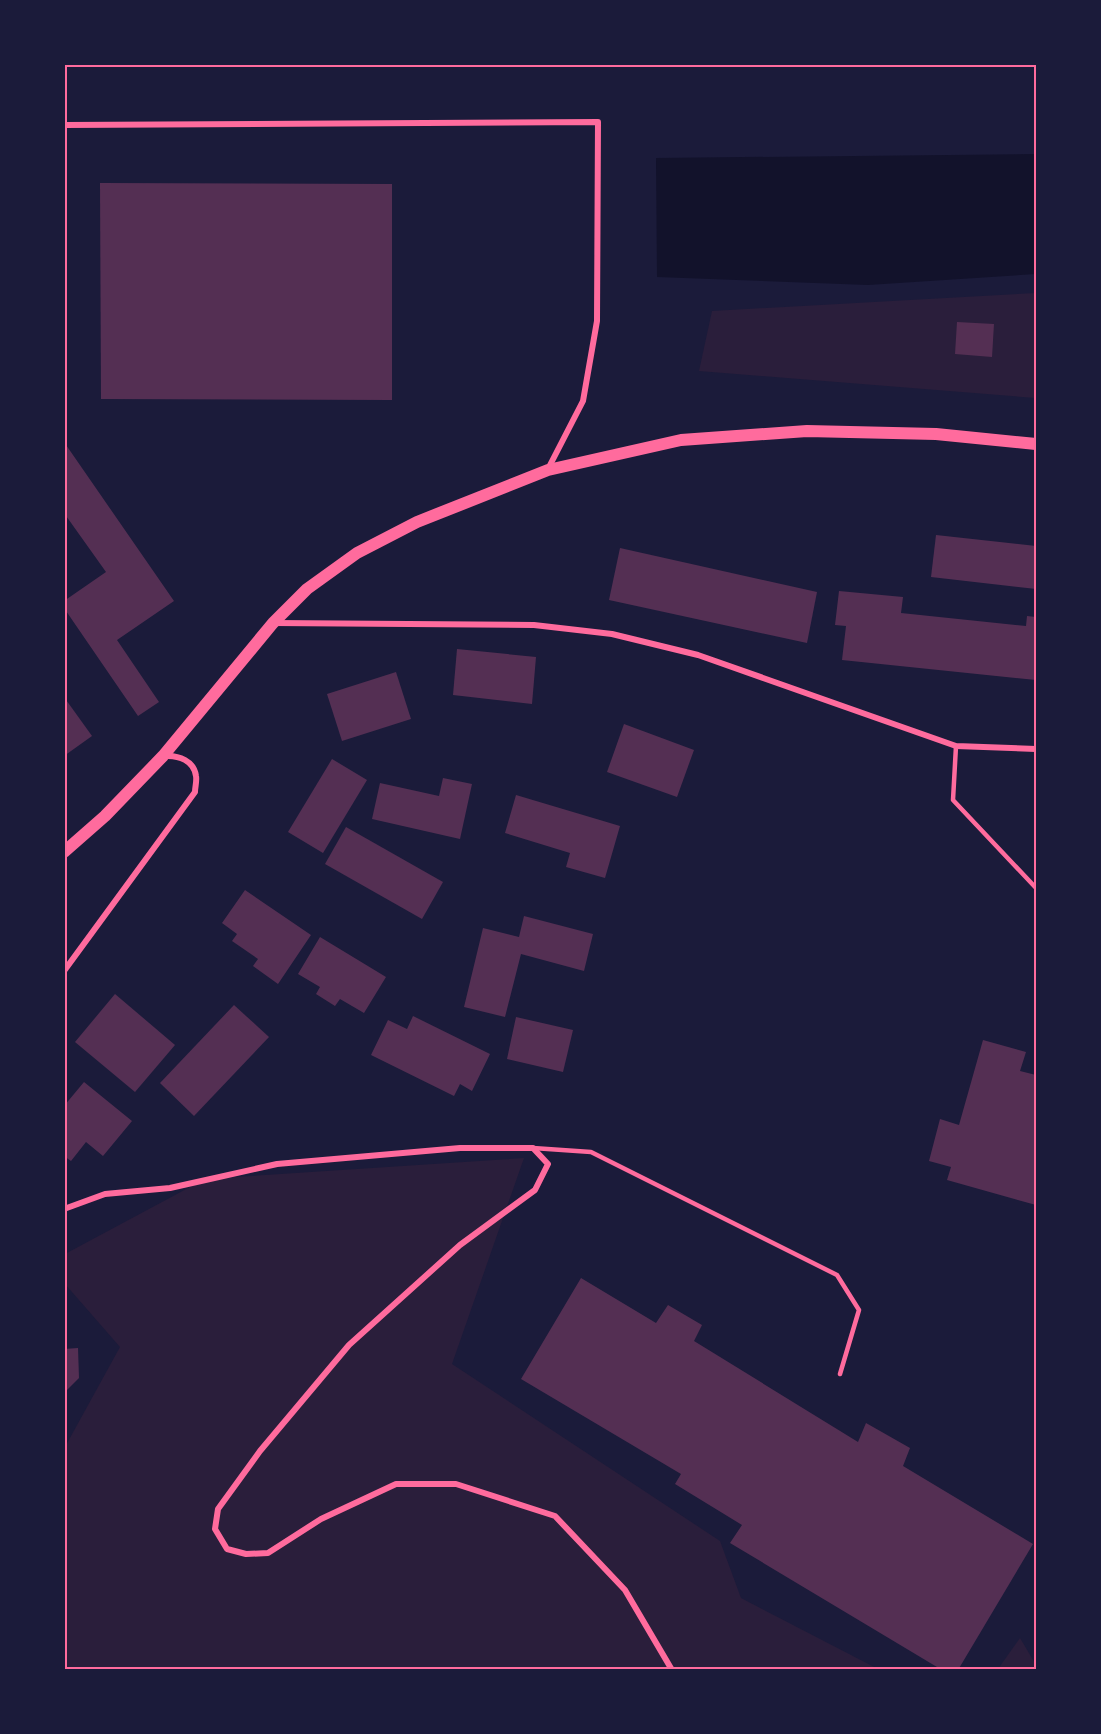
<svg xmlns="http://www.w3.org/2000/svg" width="1101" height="1734" font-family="Mulish,sans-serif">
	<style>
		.green { fill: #2a1e3b }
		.water { fill: #12122b }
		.building { fill: #542f53 }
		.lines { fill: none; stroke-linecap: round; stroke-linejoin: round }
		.service { stroke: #ff6b9d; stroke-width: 4.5 }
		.minor { stroke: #ff6b9d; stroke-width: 6 }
		.secondary { stroke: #ff6b9d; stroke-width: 12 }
		.neatline { fill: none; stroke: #ff6b9d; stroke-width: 2 }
	</style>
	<rect width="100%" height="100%" fill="#1b1b3a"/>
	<!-- green -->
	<g class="green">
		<path d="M1036 293V398L699 371 712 311Z"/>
		<path d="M524 1158 452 1364 720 1541 741 1598 878 1669 65 1670V1447L120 1347 65 1284V1254L205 1179Z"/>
		<path d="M1020 1638 1036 1665V1669H998Z"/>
	</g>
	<!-- water -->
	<path class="water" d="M1036 154V274L868 285 657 277 656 158Z"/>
	<!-- building -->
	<g class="building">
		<path d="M100 183 392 184V400L101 399Z"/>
		<path d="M957 322 994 324 992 357 955 354Z"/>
		<path d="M64 442 174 601 117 640 159 702 138 716 64 608V601L106 572 64 513Z"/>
		<path d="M936 535 1036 546V589L931 577Z"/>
		<path d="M620 548 817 592 807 643 609 600Z"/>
		<path d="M839 591 903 597 901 613 1026 626 1027 616 1036 617V680L842 660 846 626 835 625Z"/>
		<path d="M457 649 536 657 532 704 453 695Z"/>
		<path d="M396 672 411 719 342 741 327 694Z"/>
		<path d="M64 697 92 736 64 756Z"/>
		<path d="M624 724 694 750 677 797 607 772Z"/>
		<path d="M332 759 367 780 323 853 288 832Z"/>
		<path d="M443 778 472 784 460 839 372 819 380 783 439 796Z"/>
		<path d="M516 795 620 826 605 878 566 867 570 853 505 833Z"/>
		<path d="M346 827 443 882 422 919 325 864Z"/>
		<path d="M245 890 311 935 278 984 253 966 258 959 232 941 237 934 222 923Z"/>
		<path d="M524 916 593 934 584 971 521 954 505 1017 464 1007 483 928 519 937Z"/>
		<path d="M320 937 386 977 364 1013 340 999 335 1006 316 994 320 987 298 974Z"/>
		<path d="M115 994 175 1045 135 1092 75 1042Z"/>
		<path d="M234 1005 269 1037 194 1116 160 1083Z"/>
		<path d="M413 1016 490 1054 472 1091 460 1084 454 1096 371 1055 388 1020 407 1029Z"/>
		<path d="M516 1017 573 1030 563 1072 507 1059Z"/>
		<path d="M983 1040 1026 1052 1020 1071 1036 1075V1205L947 1180 951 1167 929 1161 940 1119 959 1125Z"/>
		<path d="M84 1082 132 1121 103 1156 86 1142 71 1161 64 1156V1106Z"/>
		<path d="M581 1278 656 1323 668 1305 702 1325 694 1341 858 1442 866 1423 910 1448 903 1466 1033 1544 958 1670H942L730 1543 742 1525 675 1484 681 1474 521 1379Z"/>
		<path d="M78 1348 79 1378 64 1393V1349Z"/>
	</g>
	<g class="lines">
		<!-- service -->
		<g class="service">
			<path d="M956 746 953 800 1036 888"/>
			<path d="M533 1148 591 1152 837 1275 859 1310 840 1374"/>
		</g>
		<!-- minor -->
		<g class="minor">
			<path d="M64 125 598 122 597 321 583 401 548 469"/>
			<path d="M273 623 534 625 612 634 698 655 956 746 1036 749"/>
			<path d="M64 971 195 792C195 787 197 781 196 776 194 761 179 755 165 756"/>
			<path d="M64 1209 105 1194 170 1188 277 1164 460 1148H533L548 1164 535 1190 460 1245 349 1345 260 1451 218 1509 215 1529 227 1549 246 1554 268 1553 321 1519 396 1484H456L555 1516 625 1590 672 1670"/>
		</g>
		<!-- secondary -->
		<path class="secondary" d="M64 852 105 816 163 756 273 623 307 589 357 553 417 522 548 470 681 440 807 431 936 434 1036 444"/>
	</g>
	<!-- border -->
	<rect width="1101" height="1734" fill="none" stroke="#1b1b3a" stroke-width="132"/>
	<rect x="66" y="66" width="969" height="1602" class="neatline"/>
</svg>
